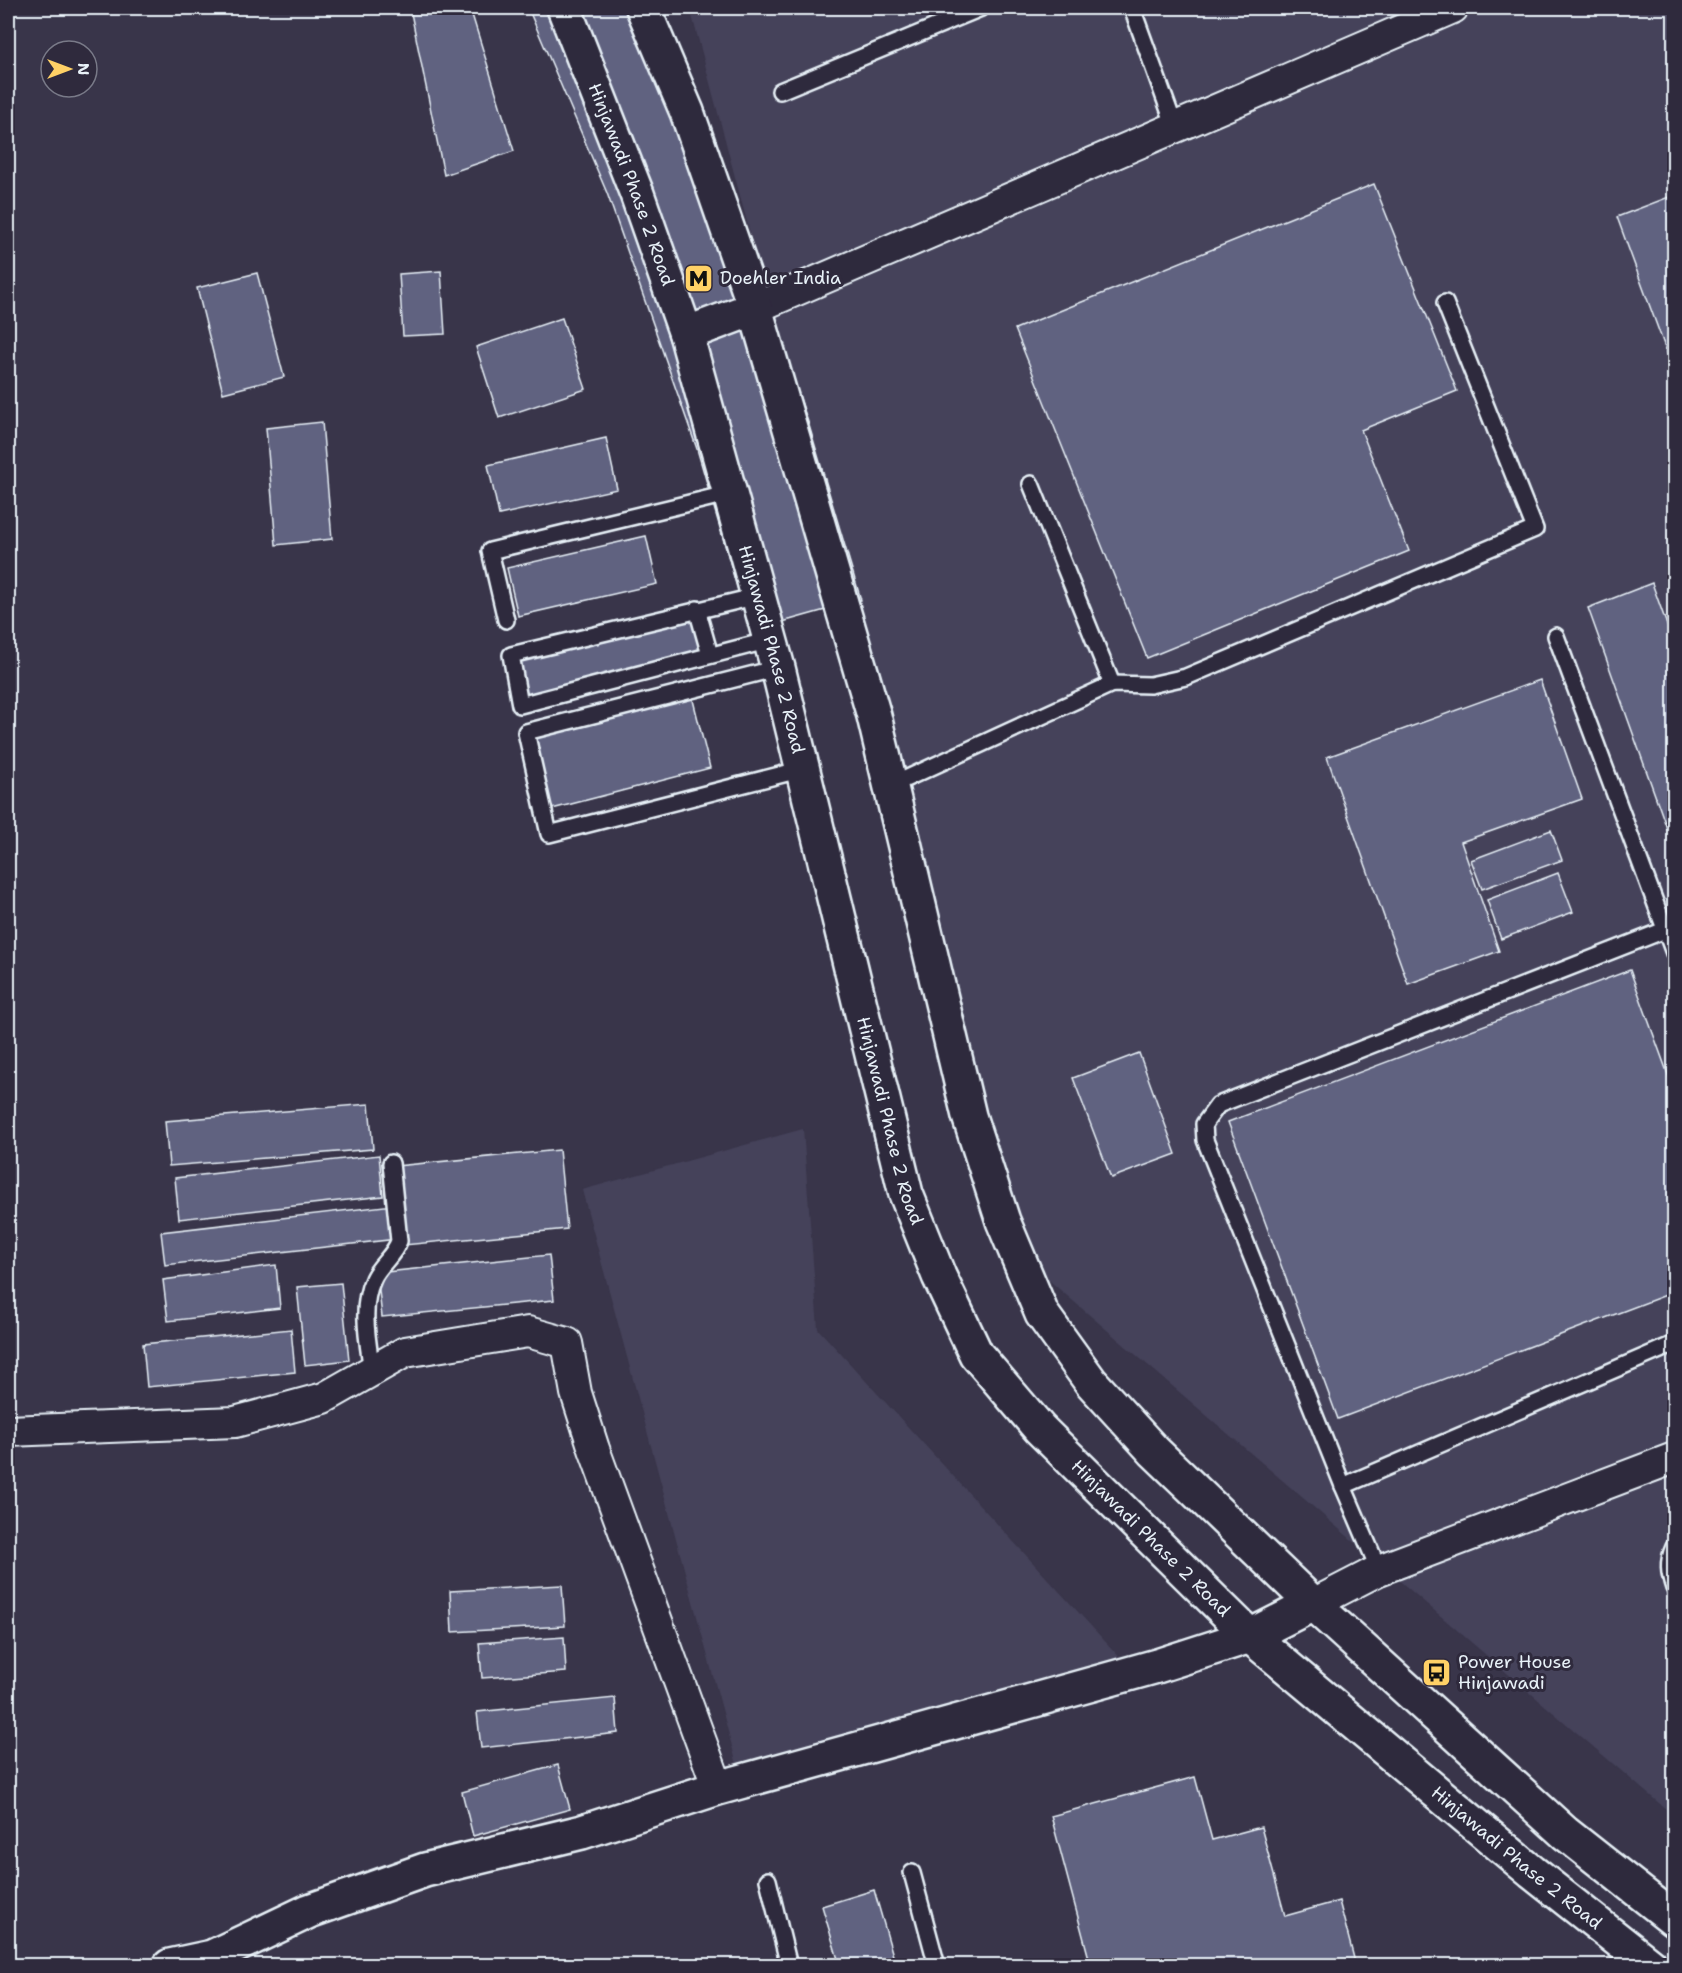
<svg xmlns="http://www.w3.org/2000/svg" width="1682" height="1973" font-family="'Shantell Sans',sans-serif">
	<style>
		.built { fill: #45425a }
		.building { fill: #616280; stroke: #e8f1f8; stroke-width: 1.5 }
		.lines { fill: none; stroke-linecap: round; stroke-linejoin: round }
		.lane-casing { stroke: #e8f1f8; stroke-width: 20 }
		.street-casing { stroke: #e8f1f8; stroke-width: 34 }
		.secondary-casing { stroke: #e8f1f8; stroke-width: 38 }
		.primary-casing { stroke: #e8f1f8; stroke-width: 38 }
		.lane { stroke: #2f2a3d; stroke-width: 15 }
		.street { stroke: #2f2a3d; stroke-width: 30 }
		.secondary { stroke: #2f2a3d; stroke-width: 33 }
		.primary { stroke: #2f2a3d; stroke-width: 33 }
		.labels { text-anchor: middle; stroke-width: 6; stroke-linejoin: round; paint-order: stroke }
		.street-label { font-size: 18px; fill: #e8f1f8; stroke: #2f2a3d }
		.poi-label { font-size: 18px; fill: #e8f1f8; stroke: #2f2a3d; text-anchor: start }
	</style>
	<rect width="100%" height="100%" fill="#39354a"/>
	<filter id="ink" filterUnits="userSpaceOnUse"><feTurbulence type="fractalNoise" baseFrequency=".0167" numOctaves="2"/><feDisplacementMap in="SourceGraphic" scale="12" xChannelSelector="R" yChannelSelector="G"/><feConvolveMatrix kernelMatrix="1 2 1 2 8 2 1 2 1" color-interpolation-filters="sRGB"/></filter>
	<g filter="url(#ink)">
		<!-- built -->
		<g class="built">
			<path d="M690 8H1674V1816L1023 1258Z"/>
			<path d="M803 1129 818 1329 1124 1662 739 1772 582 1190Z"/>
		</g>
		<!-- building -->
		<g class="building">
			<path d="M410 8H470L514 151 444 175Z"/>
			<path d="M528 8H655L715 149 808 422 861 600 750 631 697 449 607 193Z"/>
			<path d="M1374 184 1457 391 1361 430 1409 551 1147 658 1015 329Z"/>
			<path d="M1674 195V372L1617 217Z"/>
			<path d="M441 271 445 334 403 336 399 274Z"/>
			<path d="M257 273 284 377 223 393 197 288Z"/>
			<path d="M562 318 586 389 499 418 476 347Z"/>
			<path d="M322 422 332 539 276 545 266 428Z"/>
			<path d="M606 438 617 489 499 515 488 465Z"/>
			<path d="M646 536 657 584 518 616 507 568Z"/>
			<path d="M1652 583 1674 645V848L1588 608Z"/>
			<path d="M692 615 701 652 526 695 517 658Z"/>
			<path d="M1540 680 1582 799 1461 842 1499 951 1408 984 1327 757Z"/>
			<path d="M692 696 710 768 552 809 535 737Z"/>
			<path d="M1551 830 1562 860 1482 889 1471 860Z"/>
			<path d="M1558 873 1573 912 1501 939 1487 900Z"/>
			<path d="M1630 970 1674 1091V1292L1338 1419 1228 1122Z"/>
			<path d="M1139 1053 1176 1154 1111 1178 1073 1078Z"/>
			<path d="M369 1104 373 1149 169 1166 165 1121Z"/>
			<path d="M559 1150 567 1229 404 1245 396 1166Z"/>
			<path d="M379 1155 383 1196 179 1219 175 1178Z"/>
			<path d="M393 1205 397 1239 165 1265 161 1232Z"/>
			<path d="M549 1255 554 1300 382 1317 377 1273Z"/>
			<path d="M276 1265 280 1308 168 1321 163 1280Z"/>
			<path d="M341 1283 349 1360 305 1365 297 1287Z"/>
			<path d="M291 1329 295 1372 147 1387 143 1344Z"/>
			<path d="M562 1585 565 1626 452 1632 450 1591Z"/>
			<path d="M564 1637 566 1672 482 1678 479 1643Z"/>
			<path d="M615 1698 618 1733 481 1748 477 1712Z"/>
			<path d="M558 1765 570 1809 473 1836 462 1792Z"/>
			<path d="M1195 1777 1212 1840 1261 1827 1285 1916 1339 1901 1356 1966H1091L1051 1816Z"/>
			<path d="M874 1890 896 1966H840L822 1906Z"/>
		</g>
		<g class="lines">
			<defs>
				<g id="lane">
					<path d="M1132 8 1175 127"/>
					<path d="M780 91 981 8"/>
					<path d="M1031 484 1112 684"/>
					<path d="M758 596 511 655 520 705 770 640"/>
					<path d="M697 609 710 655"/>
					<path d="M506 620 490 551 731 493"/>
					<path d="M1556 636 1674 953"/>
					<path d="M778 668 526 732 549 834 803 769"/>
					<path d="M890 786 1112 684 1150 685 1186 677 1535 529 1445 303"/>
					<path d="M372 1371C368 1342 360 1307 373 1279 379 1265 394 1256 399 1241L391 1163"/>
					<path d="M1343 1486 1674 1344"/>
					<path d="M1674 1547C1667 1562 1669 1573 1674 1588"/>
					<path d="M1379 1570 1343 1486 1205 1140 1204 1124 1218 1105 1665 930"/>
					<path d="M912 1873 937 1966"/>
					<path d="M768 1880 789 1966"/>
				</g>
				<g id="street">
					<path d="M755 308 1453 8"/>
					<path d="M8 1431 235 1422 324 1398 405 1352 528 1332 567 1343 576 1393 594 1449 718 1788"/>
					<path d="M1313 1604 1379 1570 1674 1458"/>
				</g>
				<path id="secondary" d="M170 1966 212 1957 309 1911 425 1870 582 1832 718 1788 1157 1666 1250 1636 1313 1604"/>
				<g id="primary">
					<path id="s1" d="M564 8 637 194 686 334 778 668 906 1194 939 1276 976 1354 1040 1429 1250 1636 1532 1872 1651 1966"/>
					<path d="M643 8 687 112 755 308 874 716 969 1116 1003 1221 1042 1314 1091 1382 1154 1451 1313 1604 1565 1833 1674 1919"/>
					<path d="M686 334 755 308"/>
				</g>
			</defs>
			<!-- lane casing -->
			<use href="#lane" class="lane-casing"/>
			<!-- street casing -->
			<use href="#street" class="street-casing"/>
			<!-- secondary casing -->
			<use href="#secondary" class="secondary-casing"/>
			<!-- primary casing -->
			<use href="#primary" class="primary-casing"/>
			<!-- lane -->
			<use href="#lane" class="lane"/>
			<!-- street -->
			<use href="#street" class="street"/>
			<!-- secondary -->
			<use href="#secondary" class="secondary"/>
			<!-- primary -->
			<use href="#primary" class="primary"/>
		</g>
	</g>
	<!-- icons -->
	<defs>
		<symbol id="metro-square" viewBox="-11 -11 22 22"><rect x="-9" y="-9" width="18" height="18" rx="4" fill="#ffd166" stroke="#2f2a3d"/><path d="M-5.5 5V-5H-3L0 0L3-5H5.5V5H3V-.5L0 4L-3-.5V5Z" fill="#111"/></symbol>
		<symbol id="bus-square" viewBox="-11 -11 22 22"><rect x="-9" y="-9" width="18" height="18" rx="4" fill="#ffd166" stroke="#2f2a3d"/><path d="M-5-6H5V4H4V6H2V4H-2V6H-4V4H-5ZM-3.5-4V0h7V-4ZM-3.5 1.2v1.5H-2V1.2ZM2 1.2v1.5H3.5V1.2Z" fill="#111"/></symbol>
	</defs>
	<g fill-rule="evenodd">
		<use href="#metro-square" x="682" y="262" width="33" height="33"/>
		<use href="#bus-square" x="1420" y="1656" width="33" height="33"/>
	</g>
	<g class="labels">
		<!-- street labels -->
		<g class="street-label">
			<text dy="6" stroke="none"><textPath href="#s1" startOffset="189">Hinjawadi Phase 2 Road</textPath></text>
			<text dy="6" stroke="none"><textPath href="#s1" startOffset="675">Hinjawadi Phase 2 Road</textPath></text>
			<text dy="6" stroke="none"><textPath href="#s1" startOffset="1161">Hinjawadi Phase 2 Road</textPath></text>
			<text dy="6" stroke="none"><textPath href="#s1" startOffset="1665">Hinjawadi Phase 2 Road</textPath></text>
			<text dy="6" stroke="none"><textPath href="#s1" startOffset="2151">Hinjawadi Phase 2 Road</textPath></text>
		</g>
		<!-- poi labels -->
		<g class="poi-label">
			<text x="720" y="284">Doehler India</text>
			<text x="1458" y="1668">Power House<tspan x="1458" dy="21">Hinjawadi</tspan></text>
		</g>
	</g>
	<!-- margin -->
	<rect width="1682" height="1973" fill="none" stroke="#2f2a3d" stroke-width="30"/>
	<rect x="15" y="15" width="1652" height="1943" fill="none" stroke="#e8f1f8" stroke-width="2" filter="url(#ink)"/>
	<!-- north arrow -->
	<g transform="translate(69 69) rotate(90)"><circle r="28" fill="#2f2a3d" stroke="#797a88" stroke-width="1.5"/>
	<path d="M0-4.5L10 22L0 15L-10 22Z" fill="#ffd166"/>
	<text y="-9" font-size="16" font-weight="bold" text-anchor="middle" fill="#e8f1f8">N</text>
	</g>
</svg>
